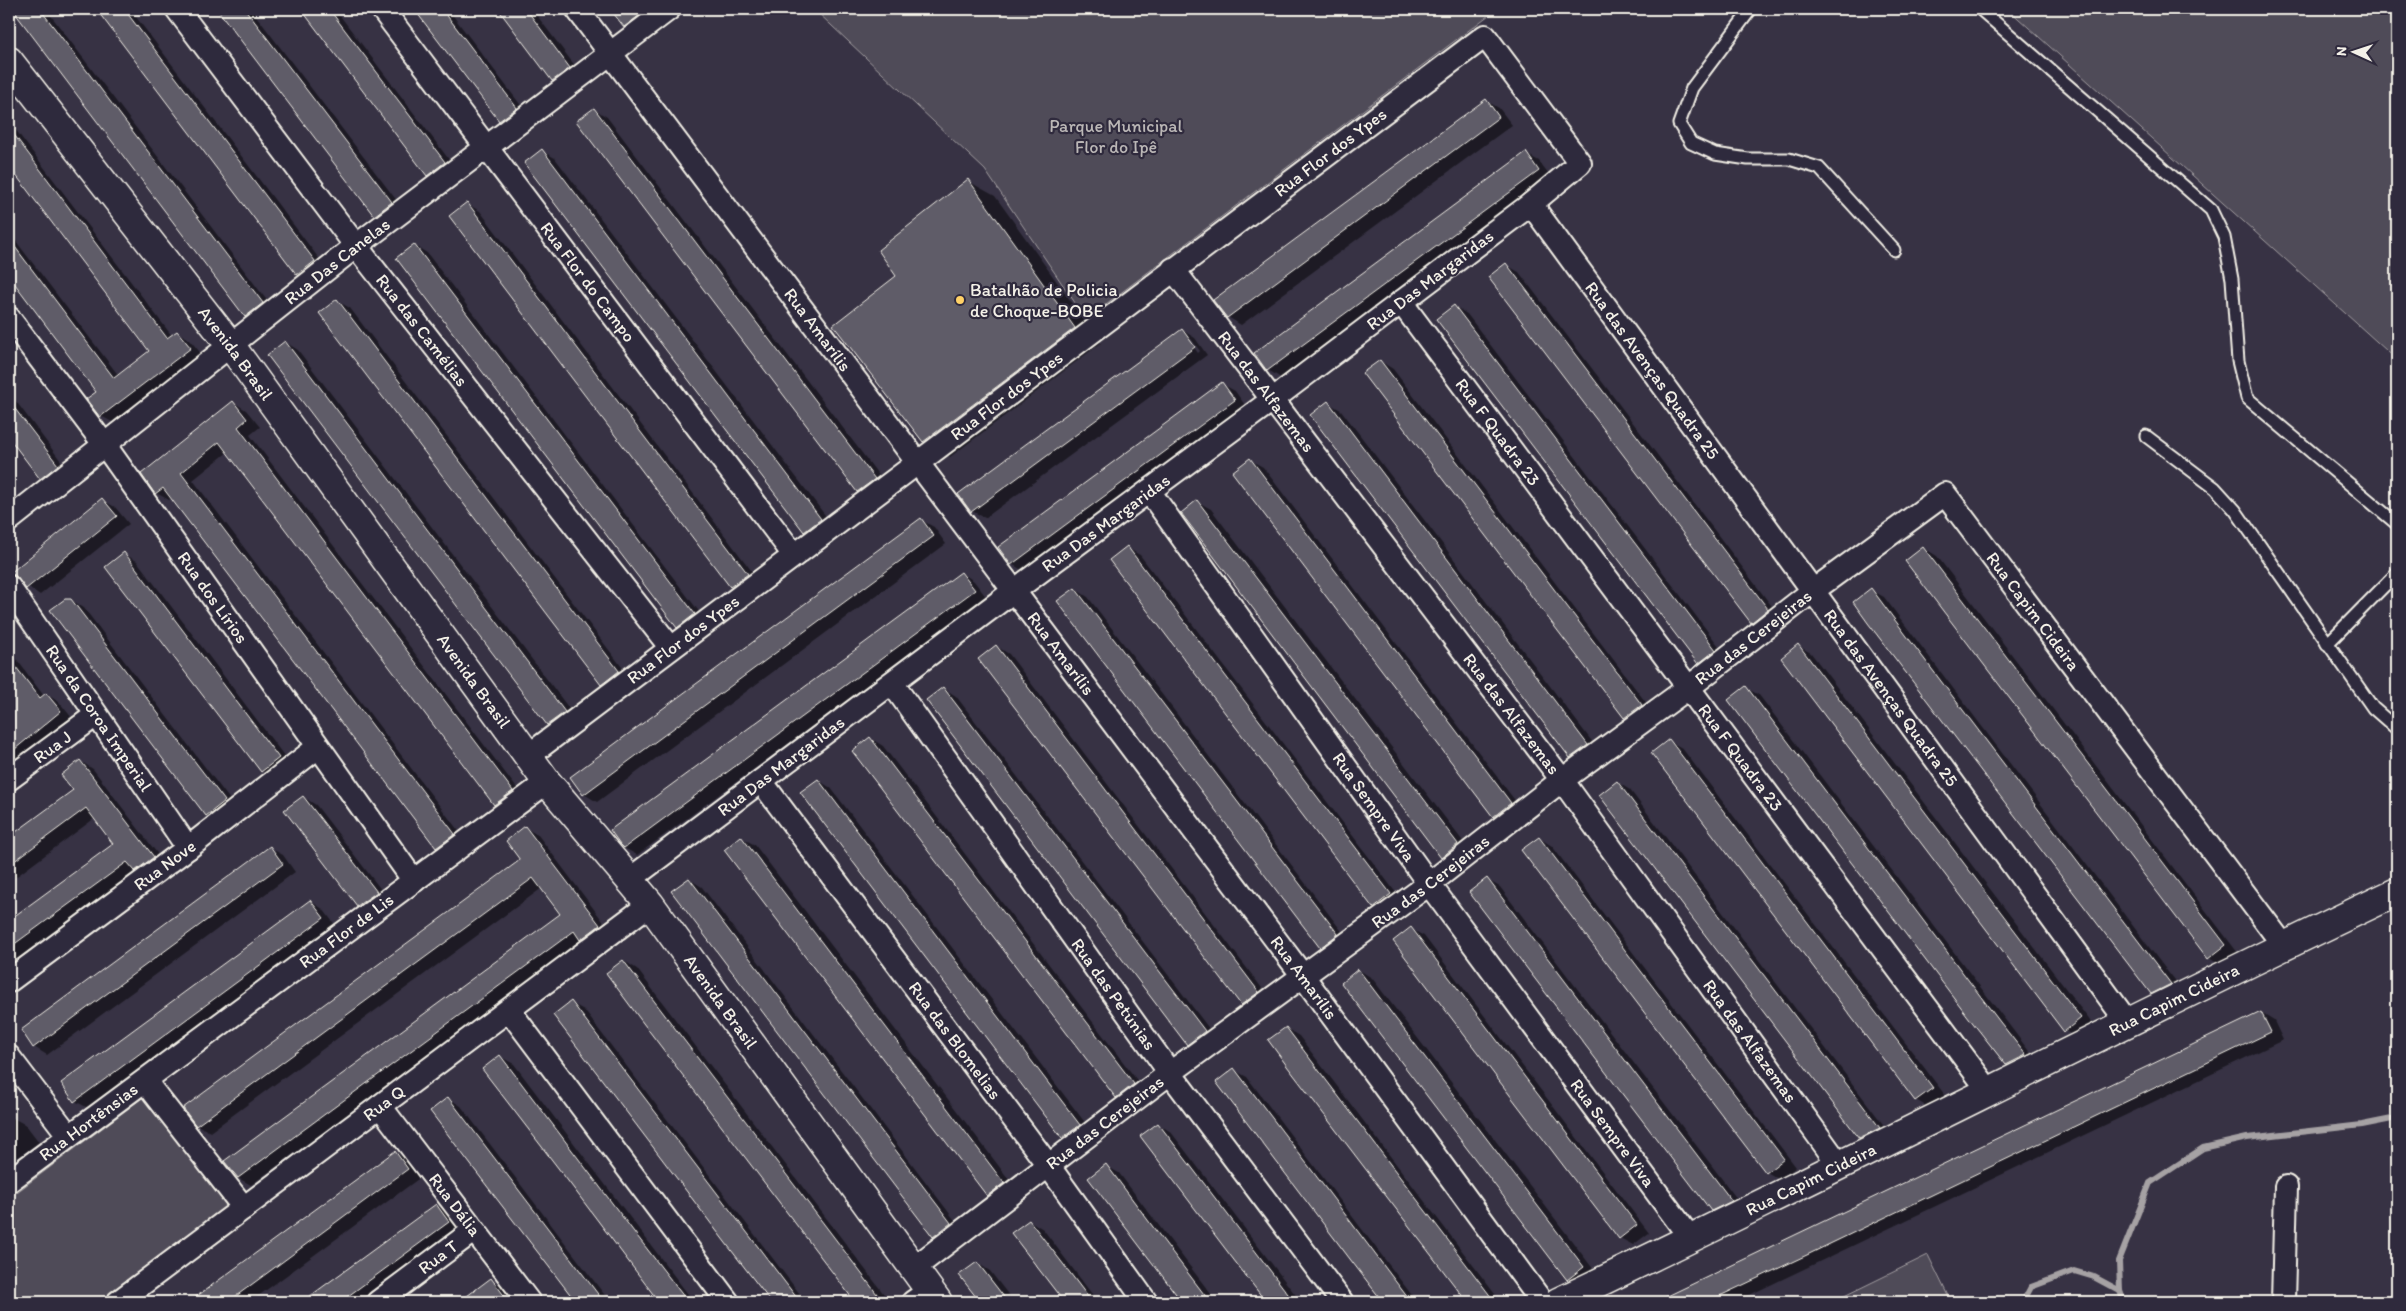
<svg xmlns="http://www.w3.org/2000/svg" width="2406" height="1311" font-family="Itim,sans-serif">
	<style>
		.green { fill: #504b59; stroke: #a29ea0 }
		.shadow { fill: #0007; fill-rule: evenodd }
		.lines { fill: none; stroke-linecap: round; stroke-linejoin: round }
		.stream { stroke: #a6a2a4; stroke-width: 6 }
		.building { fill: #5f5c67; stroke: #f4f1e8 }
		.service-casing { stroke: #f4f1e8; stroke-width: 15 }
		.minor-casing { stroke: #f4f1e8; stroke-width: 26 }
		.tertiary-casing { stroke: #f4f1e8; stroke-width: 31 }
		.service { stroke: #2f2a3d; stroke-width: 11 }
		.minor { stroke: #2f2a3d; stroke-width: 22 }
		.tertiary { stroke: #2f2a3d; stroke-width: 28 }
		.poi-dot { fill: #ffd166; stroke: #2f2a3d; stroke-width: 2 }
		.labels { text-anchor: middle; stroke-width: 4.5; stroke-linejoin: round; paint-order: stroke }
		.park-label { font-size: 18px; fill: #bbb7b6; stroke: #2f2a3d }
		.street-label { font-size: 18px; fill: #f4f1e8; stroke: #2f2a3d }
		.poi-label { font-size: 18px; fill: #f4f1e8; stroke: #2f2a3d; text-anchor: start }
	</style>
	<rect width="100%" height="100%" fill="#373244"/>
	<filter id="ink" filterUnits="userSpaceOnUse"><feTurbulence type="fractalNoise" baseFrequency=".02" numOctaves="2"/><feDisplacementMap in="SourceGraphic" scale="10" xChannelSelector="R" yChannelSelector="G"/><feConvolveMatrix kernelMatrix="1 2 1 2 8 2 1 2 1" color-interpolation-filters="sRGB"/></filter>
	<g filter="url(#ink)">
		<!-- green -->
		<g class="green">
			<path d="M814 9H1497L1086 319 985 170Z"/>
			<path d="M2008 9H2397V360Z"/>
			<path d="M149 1093 234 1206 106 1302H9V1198Z"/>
			<path d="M1928 1255 1951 1302H1832Z"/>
		</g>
		<!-- shadow -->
		<g class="shadow">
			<path d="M13 9H46L275 311 259 323 246 316Z"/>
			<path d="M97 9H130L327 269 311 282 298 274Z"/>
			<path d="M218 9H251L404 210 388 223 375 215Z"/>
			<path d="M302 9H335L457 170 441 182 428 175Z"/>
			<path d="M415 9H448L529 116 513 128 500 120Z"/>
			<path d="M499 9H532L582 75 566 88 553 80Z"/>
			<path d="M611 9H645L654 21 637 33 624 26Z"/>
			<path d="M1486 101 1499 108 1512 125 1241 325 1228 317Z"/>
			<path d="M594 109 607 117 887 486 871 499 858 491Z"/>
			<path d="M9 121 172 336 177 332 190 340 203 356 114 423 101 416 97 392 9 275V232L119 376 151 352 9 164Z"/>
			<path d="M542 151 555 158 834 527 817 539 804 531Z"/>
			<path d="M1526 154 1539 161 1552 178 1281 378 1268 370 1255 354Z"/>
			<path d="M968 181 995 196 1101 343 950 457 924 441 835 325 898 276Z"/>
			<path d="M467 204 480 211 760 582 744 594 731 586 450 216Z"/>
			<path d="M414 245 427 253 707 622 691 634 678 627Z"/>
			<path d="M1506 265 1519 272 1780 617 1764 629 1751 622Z"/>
			<path d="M337 301 350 308 631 679 615 691 602 684Z"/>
			<path d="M1454 306 1467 314 1728 658 1712 670 1699 663Z"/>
			<path d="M1182 330 1195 338 1207 355 985 518 972 511ZM1188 339H1191L1200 351 1198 353Z"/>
			<path d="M285 342 298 350 577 719 561 732 548 724Z"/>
			<path d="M1380 361 1393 369 1654 713 1638 725 1625 717 1364 374Z"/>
			<path d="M1222 384 1235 391 1247 408 1025 572 1012 564 1000 547Z"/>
			<path d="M9 392 70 473 54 485 41 478 9 436Z"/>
			<path d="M233 402 246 410 260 427 250 435 525 799 508 812 495 804 228 452 193 480 467 842 450 855 436 847 172 498 169 500 156 493Z"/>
			<path d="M1328 403 1341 410 1600 752 1584 764 1571 757Z"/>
			<path d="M1250 460 1263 467 1523 811 1507 824 1494 816Z"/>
			<path d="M102 500 115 507 129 524 40 595 9 574Z"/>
			<path d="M1198 502 1211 509 1471 852 1455 865 1442 857Z"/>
			<path d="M921 520 934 527 946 544 597 802 584 794Z"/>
			<path d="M1127 548 1140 555 1403 902 1387 914 1374 907Z"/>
			<path d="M1924 548 1937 556 2238 953 2222 966 2209 958Z"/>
			<path d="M124 554 137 561 291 765 275 778 262 771Z"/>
			<path d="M962 573 974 581 987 598 637 855 624 848Z"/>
			<path d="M1075 589 1088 597 1350 942 1334 954 1321 947Z"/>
			<path d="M1871 590 1884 597 2183 992 2165 1001 2151 993Z"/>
			<path d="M71 600 84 608 237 809 220 822 207 815Z"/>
			<path d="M996 646 1009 654 1271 1000 1255 1012 1242 1004Z"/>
			<path d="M1798 646 1811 653 2094 1026 2078 1038 2065 1031Z"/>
			<path d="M9 654 15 657 44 696 46 694 59 702 73 719 9 771V725L23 714 9 695Z"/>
			<path d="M943 688 956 696 1217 1039 1201 1051 1188 1044Z"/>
			<path d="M1746 688 1759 695 2038 1063 2020 1072 2007 1065Z"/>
			<path d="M870 738 883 746 1146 1092 1130 1104 1117 1097Z"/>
			<path d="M1669 741 1682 748 1945 1095 1929 1108 1916 1100 1653 754Z"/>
			<path d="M80 761 93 769 166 865 148 878 137 871 9 965V922L115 844 95 818 9 882V839L75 790Z"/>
			<path d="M818 780 831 788 1093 1133 1076 1145 1063 1137 802 793Z"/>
			<path d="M1617 782 1630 790 1892 1136 1873 1145 1860 1137Z"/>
			<path d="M303 797 316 805 389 900 371 913 358 906 286 811Z"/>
			<path d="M525 828 538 835 612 933 584 941 251 1185 238 1178 562 914 542 888 210 1132 197 1125 522 860Z"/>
			<path d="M742 838 755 845 1017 1190 1000 1203 987 1195Z"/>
			<path d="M1539 838 1552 846 1796 1167 1780 1180 1767 1172 1523 850Z"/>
			<path d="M270 848 283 855 295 872 47 1055 34 1047 22 1030Z"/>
			<path d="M689 879 702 887 963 1231 947 1243 934 1236Z"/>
			<path d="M1487 880 1500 887 1744 1208 1725 1218 1712 1210Z"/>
			<path d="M310 901 323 909 336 926 88 1108 75 1101Z"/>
			<path d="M1411 929 1424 936 1649 1233 1633 1245 1620 1238Z"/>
			<path d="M624 961 637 969 890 1302H857L607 974Z"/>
			<path d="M1359 970 1372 978 1597 1274 1580 1287 1567 1279Z"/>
			<path d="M571 1003 584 1010 806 1302H773L555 1015Z"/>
			<path d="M2261 1013 2274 1021 2283 1040 1735 1302H1657Z"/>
			<path d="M1286 1028 1299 1036 1501 1302H1468L1270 1041Z"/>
			<path d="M501 1057 514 1064 694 1302H661L484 1069Z"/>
			<path d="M1234 1070 1247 1077 1417 1302H1384L1218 1082Z"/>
			<path d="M448 1098 461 1106 610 1302H577L432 1111Z"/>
			<path d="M13 1118 26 1125 39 1142 9 1164V1121Z"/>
			<path d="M1158 1124 1171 1132 1301 1302H1267L1142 1136Z"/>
			<path d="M395 1152 408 1160 421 1177 250 1302H191Z"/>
			<path d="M1106 1166 1119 1173 1217 1302H1184L1090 1178Z"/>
			<path d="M436 1205 449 1213 461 1230 363 1302H304Z"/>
			<path d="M1030 1221 1043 1229 1098 1302H1065L1013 1234Z"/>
			<path d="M977 1263 990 1271 1014 1302H981L961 1276Z"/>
			<path d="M491 1280 504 1287 515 1302H461Z"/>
		</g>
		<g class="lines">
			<!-- stream -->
			<g class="stream">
				<path d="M2023 1302 2031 1287 2074 1271 2094 1277 2120 1291"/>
				<path d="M2124 1302 2120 1291 2119 1261 2150 1183 2203 1148 2247 1138 2362 1125 2397 1118"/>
			</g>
		</g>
		<!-- building -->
		<g class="building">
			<path d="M12 9H40L263 303 245 317Z"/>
			<path d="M96 9H124L315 261 297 275Z"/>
			<path d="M217 9H245L392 202 374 216Z"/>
			<path d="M301 9H329L445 162 427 176Z"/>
			<path d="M414 9H442L517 108 499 121Z"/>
			<path d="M498 9H526L570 68 552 81Z"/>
			<path d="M610 9H648L624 27Z"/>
			<path d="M1486 99 1499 117 1227 318 1213 300Z"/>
			<path d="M594 108 875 479 857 492 576 121Z"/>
			<path d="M9 128 167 338 177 331 191 348 100 417 86 399 96 392 9 276V239L114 378 149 351 9 166Z"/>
			<path d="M542 149 821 519 804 532 524 163Z"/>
			<path d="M1526 152 1539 171 1267 371 1254 353Z"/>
			<path d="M968 179 1075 328 923 442 833 325 896 276 878 250Z"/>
			<path d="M467 202 748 574 730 587 449 216Z"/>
			<path d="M414 244 695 614 677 628 396 258Z"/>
			<path d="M1506 263 1768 609 1751 623 1488 277Z"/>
			<path d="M337 299 619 671 601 685 319 313Z"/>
			<path d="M1454 305 1716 650 1698 664 1436 319Z"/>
			<path d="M1182 329 1195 347 971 512 958 494Z"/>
			<path d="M285 341 565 712 547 725 267 355Z"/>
			<path d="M1380 360 1642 705 1624 718 1362 373Z"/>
			<path d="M1222 382 1235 400 1011 565 998 547Z"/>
			<path d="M9 401 58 465 40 479 9 438Z"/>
			<path d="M233 401 247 419 238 427 513 791 494 805 219 442 181 473 455 834 436 848 163 488 155 494 141 474Z"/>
			<path d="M1328 401 1588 745 1570 758 1310 415Z"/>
			<path d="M1250 458 1511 803 1493 817 1232 472Z"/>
			<path d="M102 498 117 516 26 589 15 575 9 574Z"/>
			<path d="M1197 500 1458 844 1441 858 1181 513Z"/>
			<path d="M921 518 934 536 583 795 570 777Z"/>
			<path d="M1127 546 1391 894 1373 908 1109 560Z"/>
			<path d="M1923 547 2226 945 2208 959 1905 561Z"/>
			<path d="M124 552 279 758 261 772 105 567Z"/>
			<path d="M961 572 975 590 624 848 620 844 610 830Z"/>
			<path d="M1075 588 1338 934 1320 948 1057 601Z"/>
			<path d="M1871 588 1909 639 2171 984 2151 994 1868 623 1853 602Z"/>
			<path d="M65 599H71L225 801 206 816 50 610Z"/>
			<path d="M1798 644 2081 1018 2064 1032 1781 658Z"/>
			<path d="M996 645 1259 992 1241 1005 978 659Z"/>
			<path d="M9 658 40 698 46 693 61 711 9 754Z"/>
			<path d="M1746 686 2000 1022 2026 1055 2006 1065 1973 1023 1728 700Z"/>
			<path d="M943 687 1205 1031 1187 1045 926 700Z"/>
			<path d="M870 737 1134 1084 1116 1098 852 751Z"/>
			<path d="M1669 739 1933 1088 1915 1101 1651 753Z"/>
			<path d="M80 760 154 857 135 871 127 862 9 948V920L113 844 86 808 9 865V837L73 790 61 775Z"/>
			<path d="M818 779 1080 1125 1062 1138 800 792Z"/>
			<path d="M1617 781 1693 882 1880 1128 1859 1138 1618 820 1599 795Z"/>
			<path d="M303 796 377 892 357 906 284 810Z"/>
			<path d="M525 826 600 925 580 940 574 931 238 1178 224 1161 560 914 533 878 196 1126 183 1108 520 860 506 841Z"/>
			<path d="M741 836 1004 1183 987 1196 724 850Z"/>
			<path d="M1539 837 1784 1159 1766 1173 1521 850Z"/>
			<path d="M270 846 283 864 33 1048 21 1030Z"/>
			<path d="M689 878 951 1223 933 1237 671 891Z"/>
			<path d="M1487 878 1640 1080 1732 1201 1711 1211 1699 1195 1469 892Z"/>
			<path d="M310 900 324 918 74 1102 61 1083Z"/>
			<path d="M1411 927 1637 1225 1619 1239 1393 941Z"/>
			<path d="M623 960 830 1232 883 1302H855L640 1019 606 973Z"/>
			<path d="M1358 969 1584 1267 1567 1280 1341 983Z"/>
			<path d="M571 1001 663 1122 800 1302H771L725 1242 553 1015Z"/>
			<path d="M2261 1012 2271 1032 1809 1254 1707 1302H1655Z"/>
			<path d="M1286 1027 1320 1072 1495 1302H1467L1287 1066 1268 1040Z"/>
			<path d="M500 1055 634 1232 688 1302H659L562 1173 482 1069Z"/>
			<path d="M1234 1068 1326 1189 1411 1302H1383L1350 1259 1216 1082Z"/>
			<path d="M448 1097 467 1122 604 1302H576L493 1194 430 1111Z"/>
			<path d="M1158 1123 1244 1236 1294 1302H1266L1227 1251 1140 1136Z"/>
			<path d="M395 1151 408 1169 228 1302H189Z"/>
			<path d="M1106 1164 1159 1235 1210 1302H1182L1107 1203 1088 1178Z"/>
			<path d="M436 1204 449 1222 423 1241 340 1302H302Z"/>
			<path d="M1029 1220 1064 1265 1092 1302H1064L1011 1233Z"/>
			<path d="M977 1262 1008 1302H980L959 1275Z"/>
			<path d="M491 1278 509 1302H459Z"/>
		</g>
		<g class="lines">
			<defs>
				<g id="service">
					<path d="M1751 9 1692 88 1679 124 1691 143 1715 154 1748 159H1789L1819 168 1894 250"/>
					<path d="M1980 9 2211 210 2224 237 2232 279 2238 361 2247 398 2397 524"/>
					<path d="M2146 436 2215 488 2235 510 2373 708 2397 729"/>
					<path d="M2327 644 2397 573"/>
				</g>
				<g id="minor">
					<path id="s1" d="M177 9 356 246 671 648"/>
					<path id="s2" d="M382 9 794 555"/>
					<path id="s3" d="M577 9 1303 976 1542 1302"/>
					<path id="s4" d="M1531 204 2128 1023"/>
					<path id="s5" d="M1173 269 1562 780 1840 1166"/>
					<path id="s6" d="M1401 302 1989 1091"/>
					<path id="s7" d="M9 318 104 444 414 881"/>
					<path id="s8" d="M1149 491 1429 884 1691 1239"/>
					<path id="s9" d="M9 520 356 246 669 9"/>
					<path id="s10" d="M9 587 188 848"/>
					<path id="s11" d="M892 683 1170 1073 1342 1302"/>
					<path id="s12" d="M528 756 1485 36 1580 163 1531 204 1272 400 1015 590 629 880"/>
					<path id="s13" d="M9 779 96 715"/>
					<path id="s14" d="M761 781 1048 1165 1146 1302"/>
					<path id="s15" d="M9 981 188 848 318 747"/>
					<path d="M509 1010 728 1302"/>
					<path d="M9 1057 69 1136"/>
					<path d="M145 1081 244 1208"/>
					<path id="s16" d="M380 1106 529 1302"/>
					<path id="s17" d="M9 1181 547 782"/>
					<path id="s18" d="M914 1268 1170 1073 1429 884 1562 780 1688 688 1814 590 1945 494 2284 946"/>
					<path id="s19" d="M118 1302 650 904"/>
					<path id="s20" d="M378 1302 473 1231"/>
					<path d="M913 1302 929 1291"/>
					<path d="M2283 1302 2286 1187"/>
				</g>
				<g id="tertiary">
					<path id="s21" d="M9 61 231 346 547 782 650 904 938 1302"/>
					<path id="s22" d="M1558 1302C1839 1169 2116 1025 2397 892"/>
				</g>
			</defs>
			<!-- service casing -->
			<use href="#service" class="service-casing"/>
			<!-- minor casing -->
			<use href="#minor" class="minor-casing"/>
			<!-- tertiary casing -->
			<use href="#tertiary" class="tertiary-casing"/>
			<!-- service -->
			<use href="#service" class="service"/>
			<!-- minor -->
			<use href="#minor" class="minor"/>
			<!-- tertiary -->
			<use href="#tertiary" class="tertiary"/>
		</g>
	</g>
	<!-- markers -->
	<circle class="poi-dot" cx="960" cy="300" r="5"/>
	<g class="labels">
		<!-- park labels -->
		<g class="park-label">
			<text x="1116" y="132">Parque Municipal<tspan x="1116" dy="21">Flor do Ipê</tspan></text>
		</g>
		<!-- street labels -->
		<g class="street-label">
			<text dy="6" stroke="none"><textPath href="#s12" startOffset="1004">Rua Flor dos Ypes</textPath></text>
			<text dy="6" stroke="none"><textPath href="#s9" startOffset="418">Rua Das Canelas</textPath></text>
			<text transform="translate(1430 280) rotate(-37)" y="6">Rua Das Margaridas</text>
			<text dy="6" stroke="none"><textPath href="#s2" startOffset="342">Rua Flor do Campo</textPath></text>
			<text dy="6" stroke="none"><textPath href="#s1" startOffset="404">Rua das Camélias</textPath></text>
			<text dy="6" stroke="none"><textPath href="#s3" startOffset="401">Rua Amarílis</textPath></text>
			<text dy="6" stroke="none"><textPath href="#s21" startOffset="370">Avenida Brasil</textPath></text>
			<text dy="6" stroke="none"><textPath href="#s4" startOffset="206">Rua das Avenças Quadra 25</textPath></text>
			<text dy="6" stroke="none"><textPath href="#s5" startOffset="154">Rua das Alfazemas</textPath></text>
			<text dy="6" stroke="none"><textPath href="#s12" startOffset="599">Rua Flor dos Ypes</textPath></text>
			<text dy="6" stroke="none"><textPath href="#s6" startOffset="162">Rua F Quadra 23</textPath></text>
			<text transform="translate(1106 523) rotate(-36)" y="6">Rua Das Margaridas</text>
			<text dy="6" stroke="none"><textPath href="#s7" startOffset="346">Rua dos Lírios</textPath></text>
			<text dy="6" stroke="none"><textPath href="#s18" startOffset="1436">Rua Capim Cideira</textPath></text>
			<text dy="6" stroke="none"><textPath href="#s18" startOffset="1050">Rua das Cerejeiras</textPath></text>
			<text dy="6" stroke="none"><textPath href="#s12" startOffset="194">Rua Flor dos Ypes</textPath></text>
			<text dy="6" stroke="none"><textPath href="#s3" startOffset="806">Rua Amarílis</textPath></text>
			<text dy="6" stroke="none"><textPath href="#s21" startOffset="775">Avenida Brasil</textPath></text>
			<text dy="6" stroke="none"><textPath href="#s4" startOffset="611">Rua das Avenças Quadra 25</textPath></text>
			<text dy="6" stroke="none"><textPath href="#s5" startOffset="559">Rua das Alfazemas</textPath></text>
			<text dy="6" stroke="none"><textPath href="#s10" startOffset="159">Rua da Coroa Imperial</textPath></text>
			<text dy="6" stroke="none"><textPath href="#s13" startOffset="54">Rua J</textPath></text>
			<text dy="6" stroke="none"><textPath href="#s6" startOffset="568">Rua F Quadra 23</textPath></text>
			<text transform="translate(781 766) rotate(-37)" y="6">Rua Das Margaridas</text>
			<text dy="6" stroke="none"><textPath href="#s8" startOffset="388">Rua Sempre Viva</textPath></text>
			<text dy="6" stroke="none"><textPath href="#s15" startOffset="194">Rua Nove</textPath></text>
			<text dy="6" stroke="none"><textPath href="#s18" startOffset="645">Rua das Cerejeiras</textPath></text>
			<text dy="6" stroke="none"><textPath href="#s17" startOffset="420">Rua Flor de Lis</textPath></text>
			<text dy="6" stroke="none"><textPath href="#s3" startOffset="1211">Rua Amarílis</textPath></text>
			<text dy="6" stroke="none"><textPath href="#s11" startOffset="382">Rua das Petúnias</textPath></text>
			<text dy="6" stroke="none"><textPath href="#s22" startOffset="686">Rua Capim Cideira</textPath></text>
			<text dy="6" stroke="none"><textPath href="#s21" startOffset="1180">Avenida Brasil</textPath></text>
			<text dy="6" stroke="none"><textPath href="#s14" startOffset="324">Rua das Blomelias</textPath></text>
			<text dy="6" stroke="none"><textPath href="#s5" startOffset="964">Rua das Alfazemas</textPath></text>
			<text dy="6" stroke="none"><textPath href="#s19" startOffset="332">Rua Q</textPath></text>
			<text dy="6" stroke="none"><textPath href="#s17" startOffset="99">Rua Hortênsias</textPath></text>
			<text dy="6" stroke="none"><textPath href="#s18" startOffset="240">Rua das Cerejeiras</textPath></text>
			<text dy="6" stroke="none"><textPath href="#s8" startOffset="792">Rua Sempre Viva</textPath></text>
			<text dy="6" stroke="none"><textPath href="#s22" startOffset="281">Rua Capim Cideira</textPath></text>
			<text dy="6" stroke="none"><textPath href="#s16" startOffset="124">Rua Dália</textPath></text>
			<text dy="6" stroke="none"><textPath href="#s20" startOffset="75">Rua T</textPath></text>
		</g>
		<!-- poi labels -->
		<g class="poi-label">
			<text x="970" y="296">Batalhão de Policia<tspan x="970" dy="21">de Choque-BOBE</tspan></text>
		</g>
	</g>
	<!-- margin -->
	<rect width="2406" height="1311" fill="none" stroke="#2f2a3d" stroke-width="30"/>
	<rect x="15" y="15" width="2376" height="1281" fill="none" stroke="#f4f1e8" stroke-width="2" filter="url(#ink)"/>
	<!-- north arrow -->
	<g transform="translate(2354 52) rotate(273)" stroke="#2f2a3d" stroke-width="4" paint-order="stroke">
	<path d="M0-4L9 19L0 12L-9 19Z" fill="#f4f1e8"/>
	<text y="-8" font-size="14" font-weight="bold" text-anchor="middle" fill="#f4f1e8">N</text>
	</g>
</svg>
